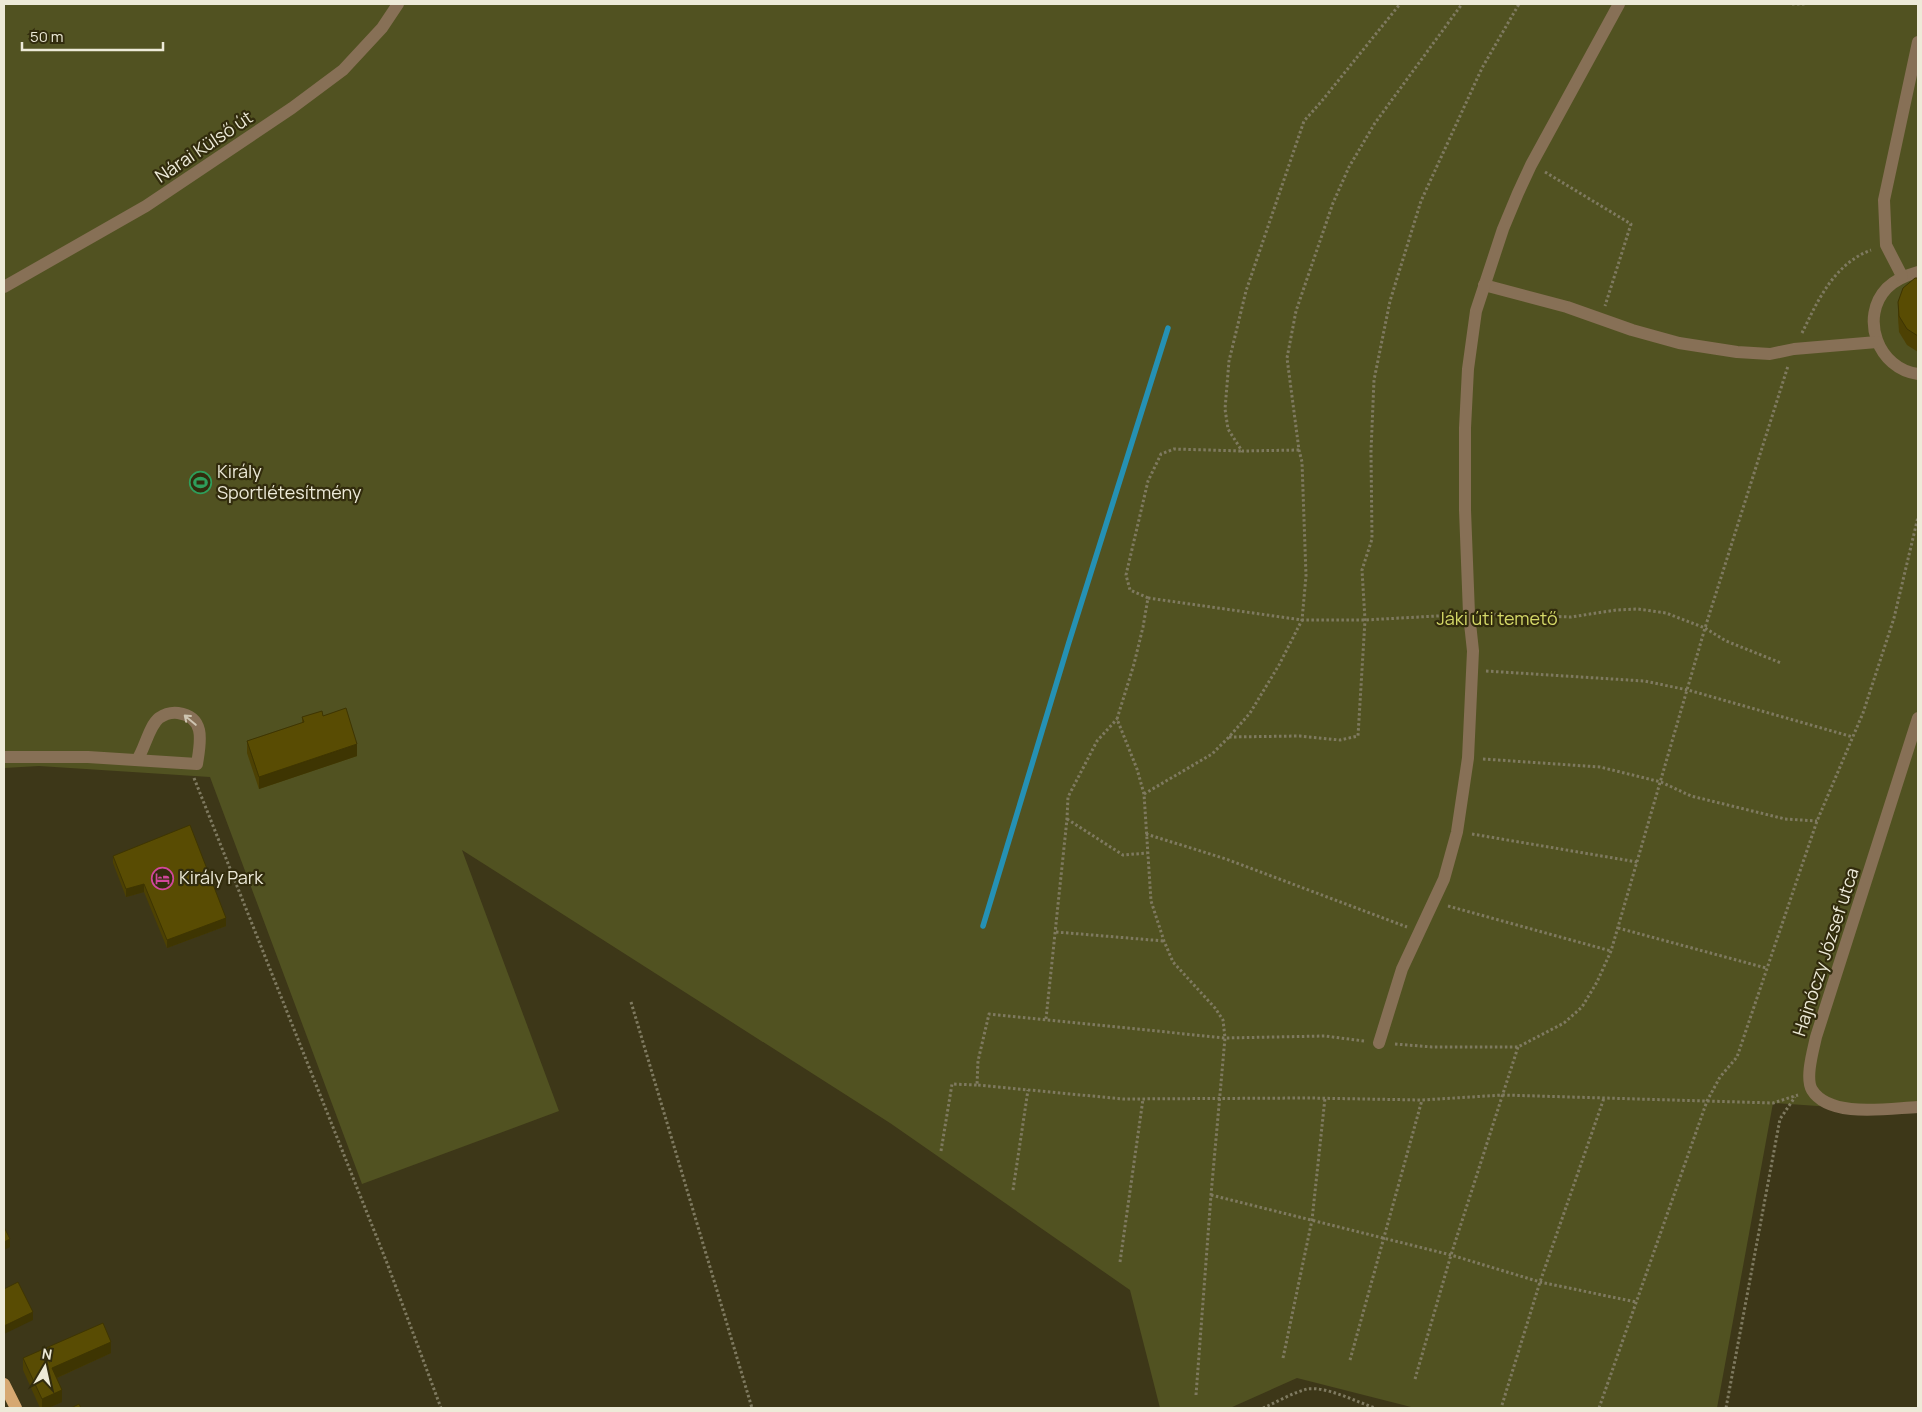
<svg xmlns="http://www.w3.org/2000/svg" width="1922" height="1412" font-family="Manrope,sans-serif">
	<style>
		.green { fill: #515221 }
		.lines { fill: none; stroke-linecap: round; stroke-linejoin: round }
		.stream { stroke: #2591b4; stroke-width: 5.5 }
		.path { stroke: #7f7a60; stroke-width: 3; stroke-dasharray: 2.5 2.5; stroke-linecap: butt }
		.minor { stroke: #877056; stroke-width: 12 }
		.major { stroke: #d6a871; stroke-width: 12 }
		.wall { fill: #4d4103 }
		.shaded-wall { fill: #3e3502 }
		.building { fill: #594c03; stroke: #3e3502 }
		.oneway { stroke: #cec5b1 }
		.labels { text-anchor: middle; stroke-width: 4.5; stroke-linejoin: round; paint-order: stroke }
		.street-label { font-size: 18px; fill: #edead8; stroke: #322c0d }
		.poi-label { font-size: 18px; fill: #edead8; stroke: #322c0d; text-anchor: start }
		.park-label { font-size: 18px; fill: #d5d968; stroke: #322c0d }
	</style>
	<rect width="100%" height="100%" fill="#3d3718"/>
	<!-- green -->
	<path class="green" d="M4 4H1918V1107L1861 1109 1773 1103 1717 1408H1415L1297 1378 1230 1408H1160L1130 1290 890 1123 462 850 559 1111 362 1184 210 777 39 766 4 768Z"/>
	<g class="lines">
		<!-- stream -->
		<path class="stream" d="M983 926 1069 642 1168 328"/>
		<!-- path -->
		<g class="path">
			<path d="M1792 4H1806"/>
			<path d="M1545 172 1631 224 1605 306"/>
			<path d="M1802 333C1818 300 1834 264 1871 250"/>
			<path d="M1299 450 1242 451 1228 429 1225 409 1229 361 1246 291 1304 121 1321 102 1400 4"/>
			<path d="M1148 598 1130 590 1126 575 1148 481 1161 454 1174 449 1242 451"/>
			<path d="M1484 614 1571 617 1616 610 1638 609 1666 613 1705 628 1726 641 1781 663"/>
			<path d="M1486 671 1644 681 1688 690 1853 737"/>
			<path d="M1229 737 1300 736 1340 740 1358 736 1365 620 1362 570 1372 539 1371 451 1374 380 1390 301 1421 201 1482 68 1519 4"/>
			<path d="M1483 759 1600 767 1661 782 1691 796 1785 819 1817 821"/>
			<path d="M194 778 387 1263 441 1408"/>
			<path d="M1144 794 1212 754 1229 737 1250 713 1279 665 1302 620 1306 576 1302 462 1299 450 1287 358 1296 311 1333 203 1349 167 1375 123 1462 4"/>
			<path d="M1067 819 1123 855 1147 853"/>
			<path d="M1146 834 1226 859 1407 927"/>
			<path d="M1472 834 1637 862"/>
			<path d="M1448 906 1611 951"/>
			<path d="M1618 928 1766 968"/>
			<path d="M1056 932 1164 941"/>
			<path d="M631 1002 752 1408"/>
			<path d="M1046 1019 1067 819 1068 797 1097 741 1117 719"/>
			<path d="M1364 1041 1325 1036 1225 1038 989 1014 978 1061 977 1085 1123 1099 1308 1098 1422 1100 1503 1095 1773 1103 1798 1095"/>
			<path d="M1395 1044 1432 1047H1518L1564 1023 1582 1007 1597 982 1611 951 1705 628 1788 366"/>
			<path d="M941 1151 952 1084 977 1085"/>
			<path d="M1013 1190 1028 1090"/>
			<path d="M1211 1195 1451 1255 1540 1282 1636 1302"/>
			<path d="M1120 1262 1143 1099"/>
			<path d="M1283 1358 1312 1220 1325 1098"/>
			<path d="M1350 1360 1422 1100"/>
			<path d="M1415 1379 1451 1255 1518 1047"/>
			<path d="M1196 1395 1211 1195 1225 1038 1223 1020 1215 1008 1173 962 1164 941 1151 901 1144 794 1137 769 1117 719 1134 664 1143 627 1148 598 1302 620H1365L1455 615"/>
			<path d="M1502 1405 1540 1282 1604 1098"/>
			<path d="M1263 1408C1277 1402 1292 1393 1307 1389 1326 1386 1357 1402 1375 1408"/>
			<path d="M1599 1408 1707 1101 1720 1077 1737 1057 1817 821 1863 713 1894 618 1918 517"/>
			<path d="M1726 1408 1780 1119 1795 1097"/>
		</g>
		<!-- minor -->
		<g class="minor">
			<path d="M1918 272C1907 275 1896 279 1887 288 1859 317 1878 369 1918 374"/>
			<path d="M1902 276 1886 245 1884 200 1918 42"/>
			<path d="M1484 285 1567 307 1632 330 1679 343 1737 352 1770 354 1794 349 1877 342"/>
			<path d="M4 287 146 206 292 108 343 70 382 28 398 4"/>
			<path d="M1918 718 1816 1037C1813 1051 1805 1078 1812 1090 1830 1119 1890 1108 1918 1107"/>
			<path d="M4 757H88L197 764C200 744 207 717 178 713 171 712 165 714 159 718 149 726 145 748 137 760"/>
			<path d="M1379 1043 1402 969 1444 879 1457 832 1468 758 1473 651 1469 614 1465 510V428L1468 369 1476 311 1503 229 1518 193 1531 165 1619 4"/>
		</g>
		<!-- major -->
		<path class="major" d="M4 1384 16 1408"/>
	</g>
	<!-- wall -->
	<g class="wall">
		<path d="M1918 278V352L1907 345 1899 332 1898 317V302Z"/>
		<path d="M323 716 357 756 259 789 247 753V741L302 723V717Z"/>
		<path d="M113 856 226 926 167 948 144 892 126 897 113 863Z"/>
		<path d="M111 1353 57 1378 62 1402 48 1408H40L23 1370V1358Z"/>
	</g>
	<!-- shaded-wall -->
	<g class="shaded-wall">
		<path d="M357 744V756L259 789V777Z"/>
		<path d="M144 884V892L126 897V889Z"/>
		<path d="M226 918V926L167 948V940Z"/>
		<path d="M10 1239V1247L4 1250V1242Z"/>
		<path d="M33 1312V1320L4 1334V1326Z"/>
		<path d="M111 1342V1353L52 1380V1368Z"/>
		<path d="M62 1390V1402L48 1408H42V1399Z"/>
	</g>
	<!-- building -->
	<g class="building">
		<path d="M1915 278H1918V336L1907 329 1899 316 1898 302 1903 288Z"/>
		<path d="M346 708 357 744 259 777 247 741 304 722 302 717 322 711 323 716Z"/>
		<path d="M190 825 226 918 167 940 144 884 126 889 113 856Z"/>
		<path d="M4 1227 10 1239 4 1242Z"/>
		<path d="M18 1282 33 1312 4 1326V1289Z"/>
		<path d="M103 1323 111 1342 52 1368 62 1390 42 1399 23 1358Z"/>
		<path d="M79 1404 81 1408H71Z"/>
	</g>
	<!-- one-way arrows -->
	<defs><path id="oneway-shaft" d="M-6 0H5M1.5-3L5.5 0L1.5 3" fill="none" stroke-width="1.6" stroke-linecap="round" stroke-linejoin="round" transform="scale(1.25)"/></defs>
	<use class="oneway" href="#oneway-shaft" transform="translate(190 720) rotate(-140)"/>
	<!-- icons -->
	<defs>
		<symbol id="stadium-ring" viewBox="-11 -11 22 22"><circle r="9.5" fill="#322c0d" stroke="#2e9e5b" stroke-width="1.5"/><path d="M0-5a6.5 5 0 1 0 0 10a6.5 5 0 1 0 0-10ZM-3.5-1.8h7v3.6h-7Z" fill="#2e9e5b"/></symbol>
		<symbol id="hotel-ring" viewBox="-11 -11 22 22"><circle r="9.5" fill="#322c0d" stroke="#d1479c" stroke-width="1.5"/><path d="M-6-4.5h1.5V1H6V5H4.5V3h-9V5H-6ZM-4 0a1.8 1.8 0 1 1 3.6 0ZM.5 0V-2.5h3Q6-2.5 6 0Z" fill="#d1479c"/></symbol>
	</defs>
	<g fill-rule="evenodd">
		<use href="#stadium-ring" x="188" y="470" width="25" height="25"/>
		<use href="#hotel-ring" x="150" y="866" width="25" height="25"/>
	</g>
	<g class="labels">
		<!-- street labels -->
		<g class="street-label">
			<text transform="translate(204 147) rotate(-34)" y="6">Nárai Külső út</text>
			<text transform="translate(1826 952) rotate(-72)" y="6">Hajnóczy József utca</text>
		</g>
		<!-- poi labels -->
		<g class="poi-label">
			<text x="217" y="478">Király<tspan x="217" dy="21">Sportlétesítmény</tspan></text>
			<text x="179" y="884">Király Park</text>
		</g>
		<!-- park labels -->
		<g class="park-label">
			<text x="1497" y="625">Jáki úti temető</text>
		</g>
	</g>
	<!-- border -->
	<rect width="1922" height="1412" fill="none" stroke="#edead8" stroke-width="10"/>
	<!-- north arrow -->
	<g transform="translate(45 1367) rotate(9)" stroke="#322c0d" stroke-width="4" paint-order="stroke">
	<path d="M0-4L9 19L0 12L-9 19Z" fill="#edead8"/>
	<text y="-8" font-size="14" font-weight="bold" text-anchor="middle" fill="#edead8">N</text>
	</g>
	<!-- scale -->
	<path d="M22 42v8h141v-8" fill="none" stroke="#edead8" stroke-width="2.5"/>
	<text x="30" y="42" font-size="15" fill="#edead8" stroke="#322c0d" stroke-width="4" paint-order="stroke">50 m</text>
</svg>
